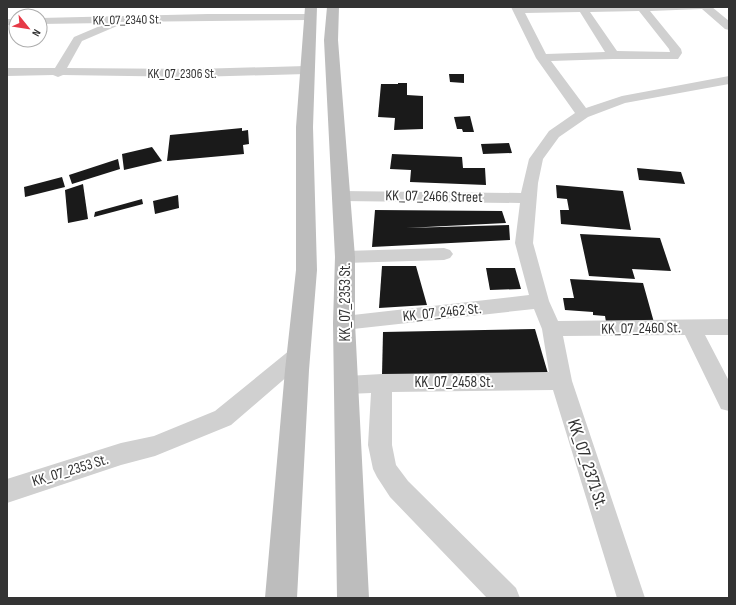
<svg xmlns="http://www.w3.org/2000/svg" width="736" height="605" font-family="'Sofia Sans Condensed',sans-serif">
	<style>
		.building { fill: #1a1a1a }
		.lines { fill: none; stroke-linecap: round; stroke-linejoin: round }
		.street { fill: #d0d0d0; fill-rule: evenodd }
		.secondary { fill: #bdbdbd; fill-rule: evenodd }
		.labels { text-anchor: middle; stroke-width: 4; stroke-linejoin: round; paint-order: stroke }
		.far-street-label { font-size: 13px; fill: #333; stroke: #fff }
		.street-label { font-size: 15px; fill: #333; stroke: #fff }
		.near-street-label { font-size: 18px; fill: #333; stroke: #fff }
	</style>
	<rect width="100%" height="100%" fill="#fff"/>
	<!-- building -->
	<g class="building">
		<path d="M449 74H464V83L450 82Z"/>
		<path d="M398 83H407V95L423 96V129L394 130 395 118 378 117 381 84H398Z"/>
		<path d="M470 116 474 132H463L462 129H457L454 117Z"/>
		<path d="M242 128V131L248 130 249 144 243 145 244 154 167 161 170 135Z"/>
		<path d="M509 143 512 153 483 154 481 144Z"/>
		<path d="M152 147 162 161 124 170 122 154Z"/>
		<path d="M392 154 462 157 463 168H485L486 185 410 182 411 170 390 169Z"/>
		<path d="M118 159 120 169 72 184 69 175Z"/>
		<path d="M637 168 681 172 685 184 639 180Z"/>
		<path d="M62 177 65 187 25 197 24 187Z"/>
		<path d="M83 184 88 219 68 223 65 190Z"/>
		<path d="M556 185 623 191 631 230 561 224 560 210H569L567 199 557 198Z"/>
		<path d="M178 195 179 208 155 214 153 201Z"/>
		<path d="M142 199 143 204 94 217 95 212Z"/>
		<path d="M375 210 502 211 506 223 406 228 509 225 510 240 372 247Z"/>
		<path d="M580 234 660 238 671 271 632 269 635 279 589 276Z"/>
		<path d="M382 266H416L427 305 379 308Z"/>
		<path d="M486 268H515L521 289 490 290Z"/>
		<path d="M570 279 643 283 655 326 606 322 605 316 593 315V312L565 310 563 298H574Z"/>
		<path d="M535 329 549 377 382 375 383 332Z"/>
	</g>
	<g class="lines">
		<!-- street -->
		<g class="street">
			<path d="M511 7H712L729 21V30L725 29 702 9 650 11 681 49 682 53 678 59H613L551 61 586 108 622 96 729 76V84L625 103 588 117 559 137 543 159 538 183 533 243 549 301 558 321 729 319V335H705L729 381V411L721 409 685 335 563 336 572 381 645 598H617L553 390 392 392V445L396 465 408 481 516 588 520 598H487L390 497 377 477 373 469 368 445 371 393 347 394 339 391 336 385 339 379 347 376 382 374 549 372 542 329 534 309 344 330 337 328 334 323 337 318 344 316 529 295 515 243 520 203 341 201 335 200 333 196 335 192 341 191 521 193 529 159 549 131 575 113 536 58ZM639 11 669 49 670 52 617 51 590 12ZM580 12 605 52 546 54 525 13Z"/>
			<path d="M208 14H310L315 17 310 20 117 22 119 24 117 26 82 41 67 68 195 69 306 66 310 67 312 70 310 73 306 74 195 77 63 75 58 77 53 75 7 76V68H55L74 37 107 23 40 24V18Z"/>
			<rect x="7" y="19" width="9" height="6"/>
			<path d="M444 248 450 250 453 254 450 258 444 260 345 263 339 261 336 257 339 253 345 251Z"/>
			<path d="M297 348 304 350 307 356 304 362 231 425 155 456 121 465 7 503V479L121 443 154 436 215 411 290 350Z"/>
		</g>
		<!-- secondary -->
		<g class="secondary">
			<path d="M305 7H317L313 127 317 270 309 370 297 598H265L285 370 296 270V127Z"/>
			<path d="M327 7H339L338 40 355 257V323L369 598H337L333 323 335 257 324 40Z"/>
		</g>
	</g>
	<g class="labels">
		<!-- far-street labels -->
		<g class="far-street-label">
			<text transform="translate(127 19) rotate(-1)" y="5">KK_07_2340 St.</text>
			<text x="182" y="78">KK_07_2306 St.</text>
		</g>
		<!-- street labels -->
		<g class="street-label">
			<text transform="translate(434 196) rotate(1)" y="5">KK_07_2466 Street</text>
			<text transform="translate(345 302) rotate(-90)" y="5">KK_07_2353 St.</text>
			<text transform="translate(442 312) rotate(-6)" y="5">KK_07_2462 St.</text>
			<text transform="translate(641 328) rotate(-1)" y="5">KK_07_2460 St.</text>
			<text x="454" y="387">KK_07_2458 St.</text>
			<text transform="translate(70 470) rotate(-17)" y="5">KK_07_2353 St.</text>
		</g>
		<!-- near-street labels -->
		<g class="near-street-label">
			<text transform="translate(588 464) rotate(72)" y="6">KK_07_2371 St.</text>
		</g>
	</g>
	<!-- border -->
	<rect width="736" height="605" fill="none" stroke="#333333" stroke-width="16"/>
	<!-- north arrow -->
	<g transform="translate(28 28) rotate(120)"><circle r="19" fill="#ffffff" stroke="#adadad"/>
	<path d="M0-3L7 15L0 10L-7 15Z" fill="#e63946"/>
	<text y="-6" font-size="11" font-weight="bold" text-anchor="middle" fill="#333333">N</text>
	</g>
</svg>
